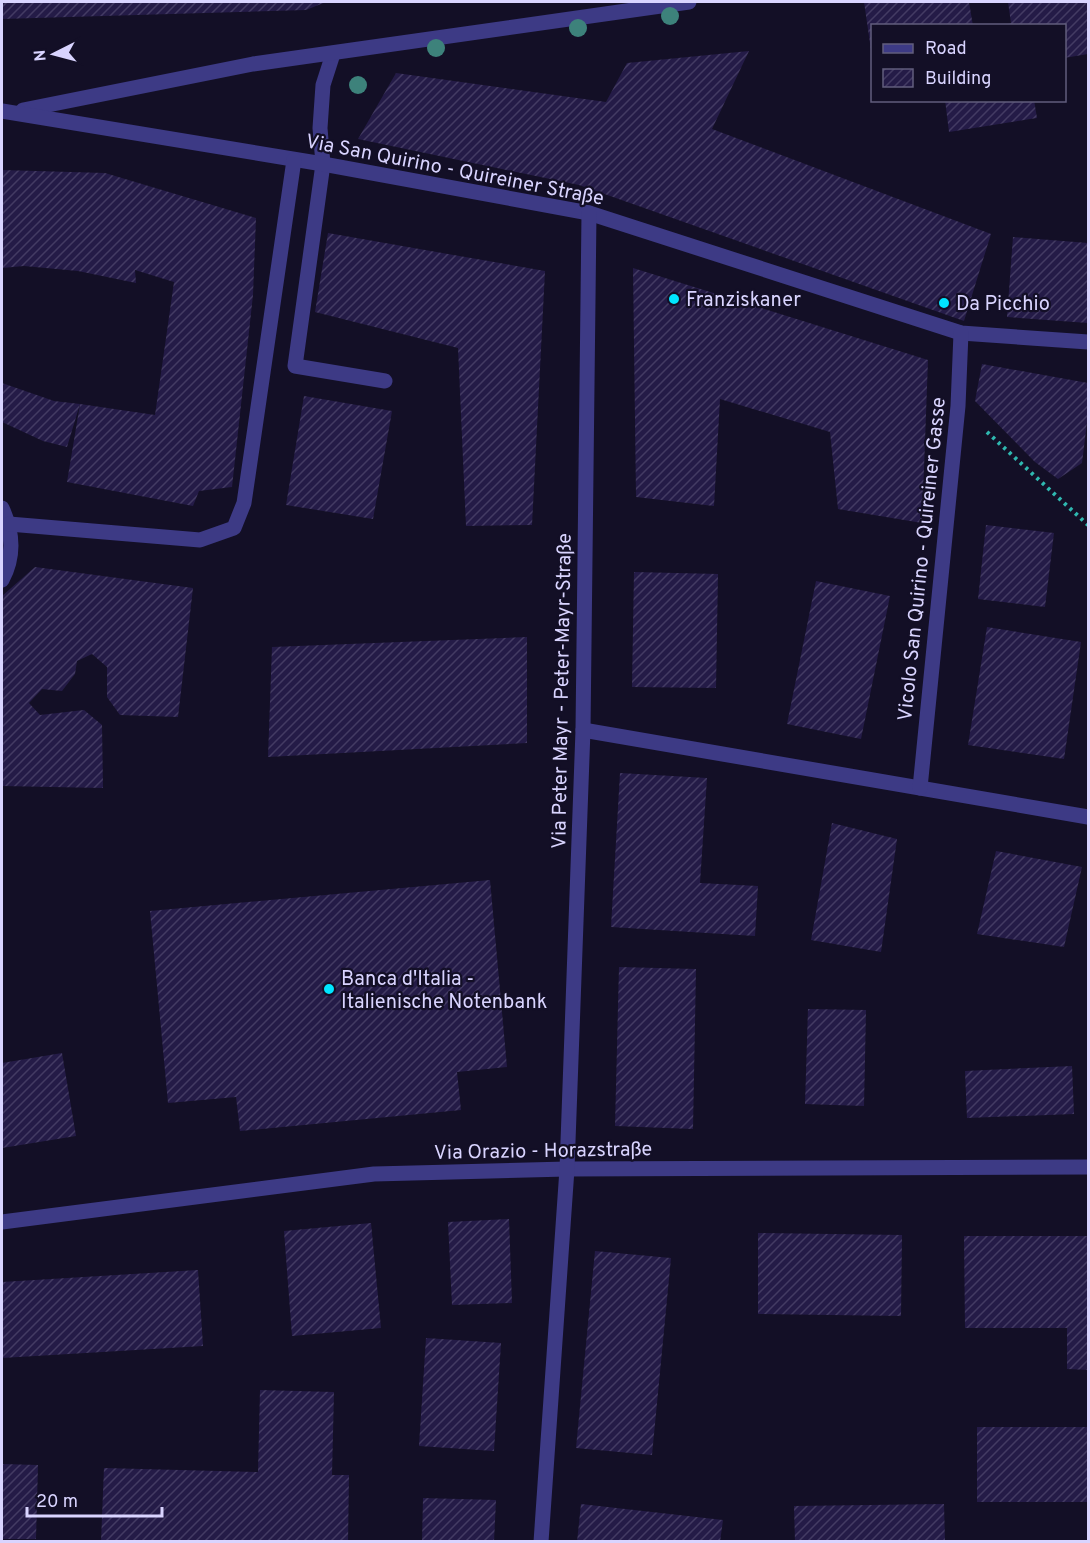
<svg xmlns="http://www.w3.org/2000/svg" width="1090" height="1543" font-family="Overpass,sans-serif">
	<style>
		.building { fill: url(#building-hatch) }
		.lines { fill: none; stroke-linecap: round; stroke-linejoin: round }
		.path { stroke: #2fb8b0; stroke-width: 4; stroke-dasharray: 3 4.5; stroke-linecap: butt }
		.minor { stroke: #3d3a85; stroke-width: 15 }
		.tree { fill: #3d827b }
		.poi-dot { fill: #00e5ff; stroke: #130f26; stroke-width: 2 }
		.labels { text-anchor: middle; stroke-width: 4.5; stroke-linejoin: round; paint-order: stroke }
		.street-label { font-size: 20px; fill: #d9d4ff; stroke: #130f26 }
		.poi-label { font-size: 20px; fill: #d9d4ff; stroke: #130f26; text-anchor: start }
	</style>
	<defs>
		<pattern id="building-hatch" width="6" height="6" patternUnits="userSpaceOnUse" patternTransform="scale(1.5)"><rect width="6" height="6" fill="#241b47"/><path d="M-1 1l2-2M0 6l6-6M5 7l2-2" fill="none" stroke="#433b63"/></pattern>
	</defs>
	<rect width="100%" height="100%" fill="#130f26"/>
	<!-- building -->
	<g class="building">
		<path d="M2 2H326L306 10 2 19Z"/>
		<path d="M864 2H969L973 26H872L871 50Z"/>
		<path d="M1008 2H1088V54L1064 58V26H1003L1011 23Z"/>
		<path d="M749 51 712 129 991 234 964 321 579 185 358 139 396 73 606 102 627 63Z"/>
		<path d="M945 100H1034L1037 118 949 132Z"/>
		<path d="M2 170 105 173 256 218 253 295 232 487 199 491 193 506 67 482 80 404 155 415 174 282 135 270 136 283 78 271 24 266 2 268Z"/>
		<path d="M328 233 545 271 532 525 466 526 458 348 315 312Z"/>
		<path d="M1013 237 1088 243V323L1007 317Z"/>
		<path d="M633 268 928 360 922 523 838 509 830 432 720 399 714 506 636 497Z"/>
		<path d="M982 364 1088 383V414L1082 463 1058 479 1035 462 975 401Z"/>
		<path d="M2 383 54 401 80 404 67 447 43 441 2 422Z"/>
		<path d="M304 396 392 411 373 519 286 505Z"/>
		<path d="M986 525 1054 533 1045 607 978 599Z"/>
		<path d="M35 567 193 588 178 717 120 715 107 697V667L92 654 77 661 75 674 62 691 42 689 29 703 40 715 84 710 102 725 103 788 2 786V596Z"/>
		<path d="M634 572 718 574 716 688 632 687Z"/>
		<path d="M816 581 890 596 861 739 787 724Z"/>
		<path d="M987 627 1081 642 1064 759 968 745Z"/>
		<path d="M527 637V743L268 757 272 647Z"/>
		<path d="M620 773 707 778 700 883 758 886 755 936 611 927Z"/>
		<path d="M832 823 897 839 881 952 811 940Z"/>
		<path d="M996 851 1082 867 1064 947 977 934Z"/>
		<path d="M490 880 507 1067 457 1072 461 1110 240 1131 236 1097 168 1103 150 911Z"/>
		<path d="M619 967 696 969 693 1129 615 1126Z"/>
		<path d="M808 1009 866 1010 864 1106 805 1104Z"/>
		<path d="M62 1053 76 1136 2 1148V1063Z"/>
		<path d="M1072 1066 1074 1114 967 1118 965 1071Z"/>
		<path d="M509 1219 512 1303 452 1305 448 1222Z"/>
		<path d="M371 1223 381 1328 292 1336 284 1231Z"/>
		<path d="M758 1233 902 1235 901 1316 758 1314Z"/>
		<path d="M964 1236H1088V1370L1067 1369V1328H965Z"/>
		<path d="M595 1251 671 1258 652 1455 576 1448Z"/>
		<path d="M198 1270 203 1346 2 1358V1282Z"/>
		<path d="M426 1338 501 1343 494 1451 419 1446Z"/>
		<path d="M260 1390 334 1392 332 1475H349L348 1542H101L104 1468 258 1472Z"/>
		<rect x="977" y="1427" width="111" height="75"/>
		<path d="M2 1464 38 1465 36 1539H2Z"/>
		<path d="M423 1498 496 1500 494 1542H422Z"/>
		<path d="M581 1504 723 1520 720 1542H577Z"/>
		<path d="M944 1504 945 1542H795L794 1506Z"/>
	</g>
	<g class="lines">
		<!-- path -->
		<path class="path" d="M987 432 1088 525"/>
		<!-- minor -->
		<g class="minor">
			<path d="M333 54 323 85 320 128 323 164 295 366 385 381"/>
			<path d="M23 110 253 64 689 2"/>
			<path d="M2 111 323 164 589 213 961 333 1088 342"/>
			<path d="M2 508C13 532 15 556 2 580"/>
			<path d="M9 524 200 540 234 528 244 503 294 160"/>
			<path d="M583 730 1088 817"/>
			<path d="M920 788 958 406 961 333"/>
			<path d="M2 1222 374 1174 567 1169 1088 1167"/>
			<path d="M541 1542 567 1169 583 730 589 213"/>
		</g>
	</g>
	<!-- trees -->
	<g class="tree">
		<circle cx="670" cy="16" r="9"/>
		<circle cx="578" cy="28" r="9"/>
		<circle cx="436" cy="48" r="9"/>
		<circle cx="358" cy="85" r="9"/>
	</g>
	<!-- markers -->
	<g class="poi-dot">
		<circle cx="674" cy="299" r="6"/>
		<circle cx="944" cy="303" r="6"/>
		<circle cx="329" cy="989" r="6"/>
	</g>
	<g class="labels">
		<!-- street labels -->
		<g class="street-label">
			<text transform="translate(455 169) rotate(11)" y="7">Via San Quirino - Quireiner Straße</text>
			<text transform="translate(921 559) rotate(-84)" y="7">Vicolo San Quirino - Quireiner Gasse</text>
			<text transform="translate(561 691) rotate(-89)" y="7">Via Peter Mayr - Peter-Mayr-Straße</text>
			<text transform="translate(543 1150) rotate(-1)" y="7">Via Orazio - Horazstraße</text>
		</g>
		<!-- poi labels -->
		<g class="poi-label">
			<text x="686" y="306">Franziskaner</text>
			<text x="956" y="310">Da Picchio</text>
			<text x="341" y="985">Banca d'Italia -<tspan x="341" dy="23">Italienische Notenbank</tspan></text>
		</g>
	</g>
	<!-- border -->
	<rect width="1090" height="1543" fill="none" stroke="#d9d4ff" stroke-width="6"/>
	<!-- legend -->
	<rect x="871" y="24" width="195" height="78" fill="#130f26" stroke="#625e7d" stroke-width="1.5"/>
	<rect x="883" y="44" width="30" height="9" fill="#3d3a85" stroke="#625e7d" stroke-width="1.5"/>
	<text x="925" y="54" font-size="18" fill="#d9d4ff">Road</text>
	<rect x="883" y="69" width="30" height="18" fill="url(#building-hatch)" stroke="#625e7d" stroke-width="1.5"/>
	<text x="925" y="84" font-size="18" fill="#d9d4ff">Building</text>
	<!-- north arrow -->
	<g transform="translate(54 54) rotate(264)" stroke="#130f26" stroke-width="4.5" paint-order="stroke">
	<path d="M0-4.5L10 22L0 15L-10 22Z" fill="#d9d4ff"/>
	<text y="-9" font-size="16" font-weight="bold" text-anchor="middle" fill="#d9d4ff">N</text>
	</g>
	<!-- scale -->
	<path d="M27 1507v9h135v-9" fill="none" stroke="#d9d4ff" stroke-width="3"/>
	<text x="36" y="1507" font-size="18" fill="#d9d4ff" stroke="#130f26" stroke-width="4.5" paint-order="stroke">20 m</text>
</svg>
